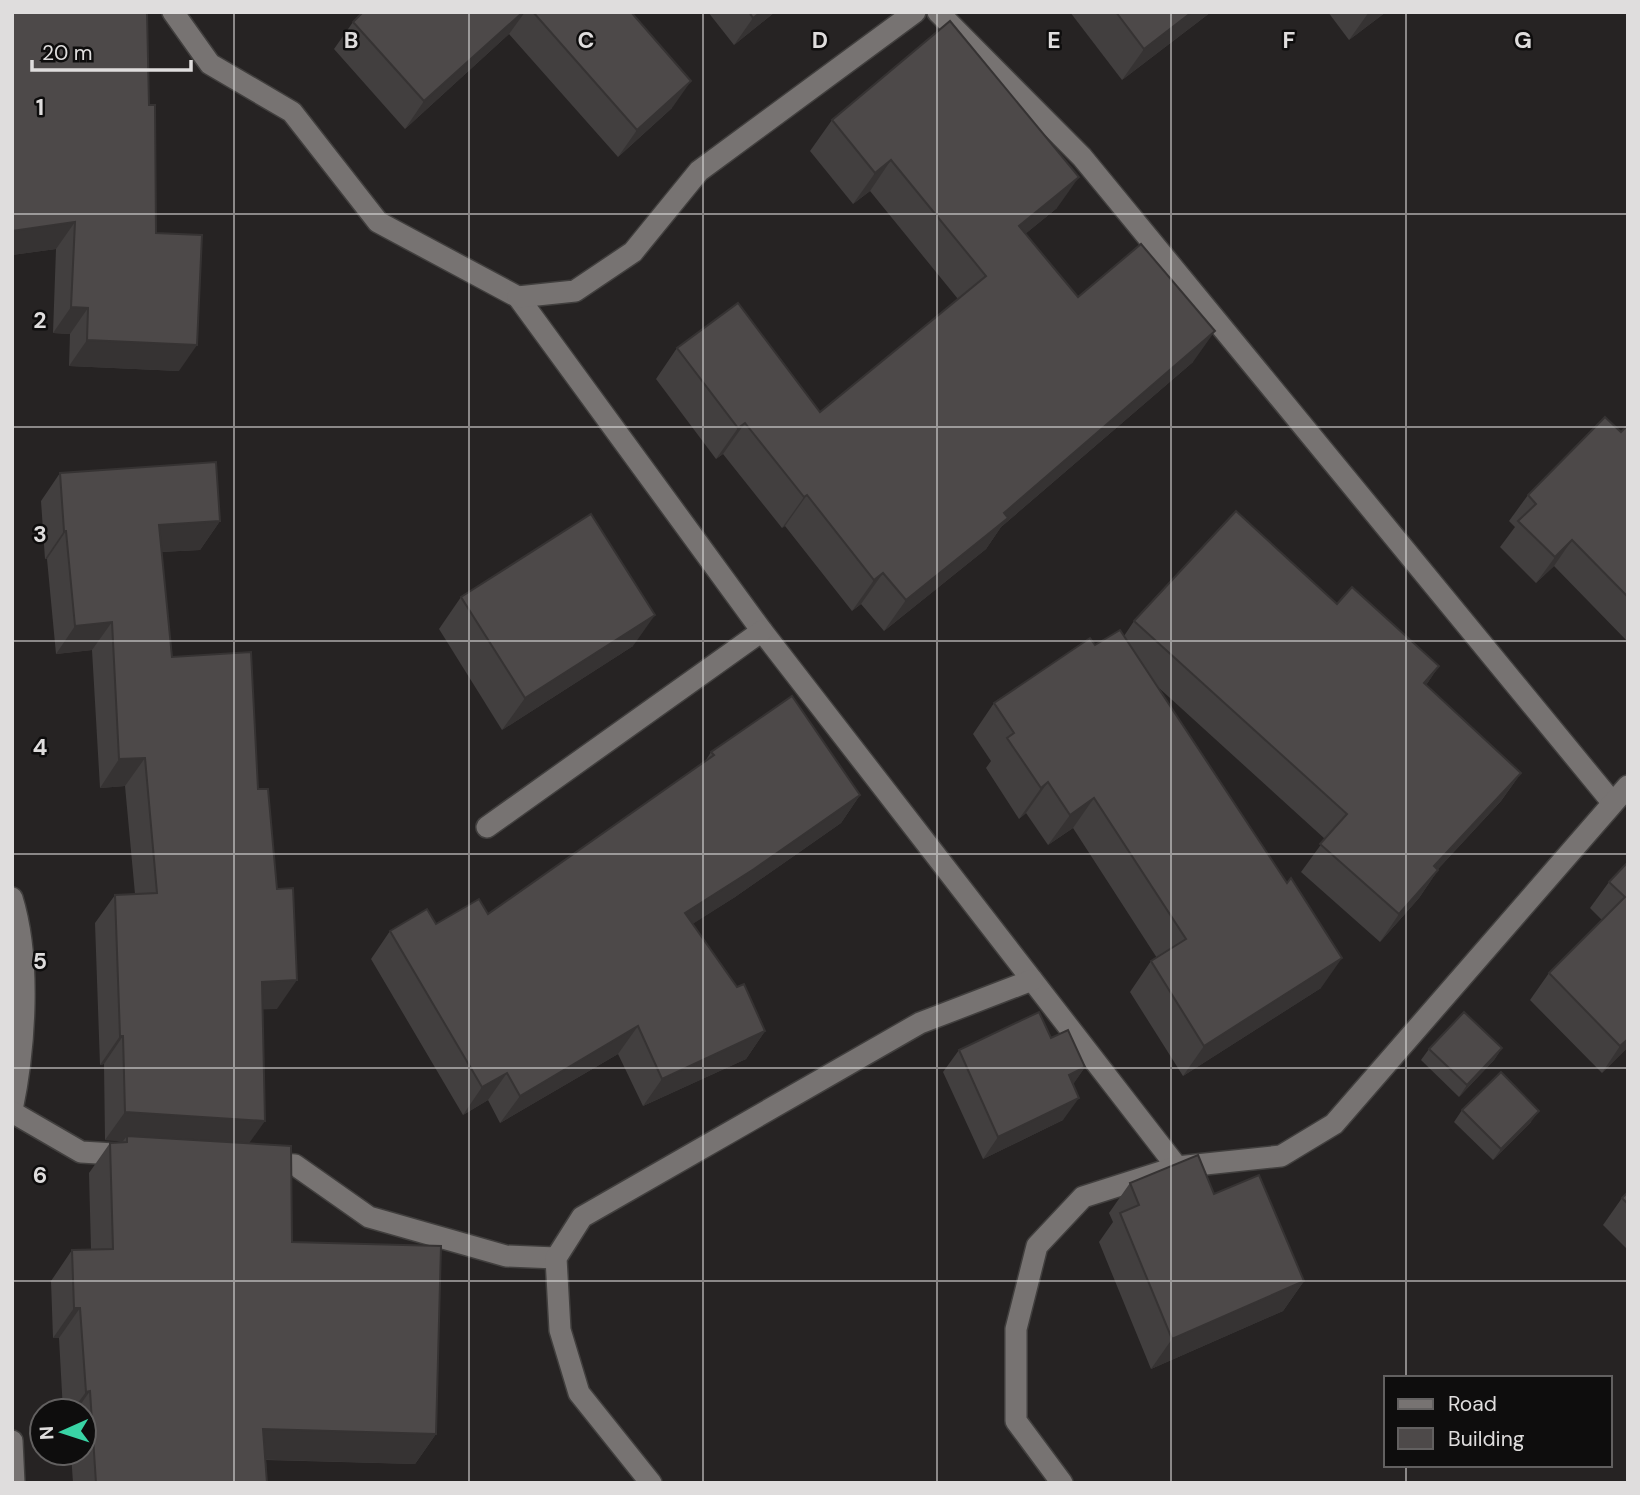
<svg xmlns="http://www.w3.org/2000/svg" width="1640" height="1495" font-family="'DM Sans',sans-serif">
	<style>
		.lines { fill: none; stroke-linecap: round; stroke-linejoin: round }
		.minor-casing { stroke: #413f3e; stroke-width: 24 }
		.minor { stroke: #777372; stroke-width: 21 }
		.wall { fill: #423f3f }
		.shaded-wall { fill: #363333 }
		.building { fill: #4d4949; stroke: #363333; stroke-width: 2 }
		.grid { fill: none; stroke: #dfdddd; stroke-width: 2; stroke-opacity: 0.55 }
		.grid-label { font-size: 23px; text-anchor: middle; font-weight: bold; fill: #dfdddd; stroke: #0e0d0d; stroke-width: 5; stroke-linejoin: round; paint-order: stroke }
	</style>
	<rect width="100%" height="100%" fill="#262323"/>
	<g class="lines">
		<defs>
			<g id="minor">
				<path d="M173 12 210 64 292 112 378 222 518 297 762 631 1177 1167"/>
				<path d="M938 12 1082 157 1612 802"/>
				<path d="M518 297 575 291 633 252 699 171 915 12"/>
				<path d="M487 827 762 631"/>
				<path d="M12 898C31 959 25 1048 12 1110"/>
				<path d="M12 1112 81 1152 131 1155"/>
				<path d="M265 1163 295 1165 369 1217 506 1256 556 1258"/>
				<path d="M12 1441 14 1483"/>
				<path d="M651 1483 579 1393 560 1330 556 1258 582 1217 920 1023 1032 980"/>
				<path d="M1062 1483 1016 1421V1329L1037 1246 1083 1197 1177 1167 1281 1156 1334 1124 1628 786"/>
			</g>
		</defs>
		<!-- minor casing -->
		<use href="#minor" class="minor-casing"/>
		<!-- minor -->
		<use href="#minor" class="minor"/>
	</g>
	<!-- wall -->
	<g class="wall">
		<path d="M12 12 149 105 156 233 179 371 69 366 70 334 53 333 56 249 12 255Z"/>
		<path d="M363 12H631L672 108 618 157 509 34 405 129 334 49 353 22Z"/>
		<path d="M708 12H775L734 45Z"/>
		<path d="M1070 12H1211L1122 80Z"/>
		<path d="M1328 12H1386L1349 40Z"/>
		<path d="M832 120 1057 208 1025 234 1078 297 1193 362 1001 527 986 549 884 631 861 604 852 611 785 526 782 528 723 454 716 459 656 379 677 348 820 412 958 299 870 191 853 204 810 151Z"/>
		<path d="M1628 425V642L1554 566 1536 583 1500 547 1515 527 1509 521 1528 495 1621 432Z"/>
		<path d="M60 473 220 521 200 550 161 552 172 657 258 789 277 1009H263L249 1144 292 1242 436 1434 415 1464 266 1460 267 1483H73L71 1453H84V1411H63L59 1338H53L51 1281 72 1250H91L89 1173 110 1143 123 1141 105 1140 104 1064 100 1065 95 923 115 895 135 894 125 786 100 788 92 650 56 654 47 559H45L41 501Z"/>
		<path d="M461 597 633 646 502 730 439 629Z"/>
		<path d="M1337 604 1439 666 1426 685 1521 773 1501 801 1438 869V870L1419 898 1380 942 1301 872 1325 839 1159 688 1321 988 1183 1076 1130 992 1151 961 1157 958 1073 828 1048 845 1026 813 1019 819 986 768 991 761 973 734 994 703 1095 645 1124 636 1134 621Z"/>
		<path d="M711 752 860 795 841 823 735 897 692 924 765 1031 746 1059 643 1106 618 1054 500 1123 488 1100 463 1115 371 959 390 931 436 924 488 914 704 763Z"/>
		<path d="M1628 862V1051L1626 1049 1602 1073 1530 1000 1549 973 1602 920 1590 908 1609 882Z"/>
		<path d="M1051 1038 1085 1067 1073 1084 1063 1120 983 1159 943 1072 959 1050Z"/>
		<path d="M1502 1048 1494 1060 1459 1097 1421 1060 1429 1049Z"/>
		<path d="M1462 1110 1531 1122 1493 1160 1454 1122Z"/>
		<path d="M1130 1183 1214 1194 1304 1281 1283 1311 1151 1369 1099 1242 1113 1222 1109 1213Z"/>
		<path d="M1628 1192V1250L1603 1225 1622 1198Z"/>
	</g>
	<!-- shaded-wall -->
	<g class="shaded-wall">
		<path d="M523 12H525L509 34 405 129 424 101Z"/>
		<path d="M761 12H775L734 45 753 18Z"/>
		<path d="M1192 12H1211L1122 80 1144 49Z"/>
		<path d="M1369 12H1386L1349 40Z"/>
		<path d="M691 81 672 108 618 157 637 130Z"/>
		<path d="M891 160 870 191 853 204 875 173Z"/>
		<path d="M1079 177 1057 208 997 257 1019 226Z"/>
		<path d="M75 222 56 249 12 255V231Z"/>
		<path d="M71 307 88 308 70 334 53 333Z"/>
		<path d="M1215 331 1193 362 1001 527 986 549 884 631 906 600 1004 513Z"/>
		<path d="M87 340 197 345 179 371 69 366Z"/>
		<path d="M745 423 723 454 716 459 738 428Z"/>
		<path d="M807 495 785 526 782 528 804 497Z"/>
		<path d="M220 521 200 550 139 553 159 525Z"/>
		<path d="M64 531H66L47 559H45Z"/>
		<path d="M1572 540 1554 566 1536 583 1555 557Z"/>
		<path d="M883 573 861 604 852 611 874 580Z"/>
		<path d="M655 615 633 646 502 730 525 698Z"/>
		<path d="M112 622 92 650 56 654 75 626Z"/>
		<path d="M1439 666 1420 694 1424 683Z"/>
		<path d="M145 758 125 786 100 788 119 759Z"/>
		<path d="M1521 773 1501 801 1415 894 1434 866Z"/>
		<path d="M1048 782 1026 813 1019 819 1041 788Z"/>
		<path d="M860 795 841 823 735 897 666 941 685 913Z"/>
		<path d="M1094 798 1073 828 1048 845 1070 815Z"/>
		<path d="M1438 870 1419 898 1380 942 1399 914Z"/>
		<path d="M1342 958 1321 988 1183 1076 1204 1046Z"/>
		<path d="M297 980 277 1009 242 1010 262 982Z"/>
		<path d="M638 1026 618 1054 500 1123 520 1096Z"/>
		<path d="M765 1031 746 1059 643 1106 662 1079Z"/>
		<path d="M120 1036H123L104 1064 100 1065Z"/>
		<path d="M1628 1039V1046L1626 1049 1602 1073 1620 1046Z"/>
		<path d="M1502 1048 1494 1060 1459 1097 1467 1085Z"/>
		<path d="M1085 1067 1070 1089 1069 1075Z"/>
		<path d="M507 1073 488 1100 463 1115 482 1087Z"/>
		<path d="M1079 1098 1063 1120 983 1159 998 1137Z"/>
		<path d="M1539 1111 1531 1122 1493 1160 1501 1149Z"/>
		<path d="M125 1112 265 1121 245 1149 127 1136 123 1141 105 1140Z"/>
		<path d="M1304 1281 1283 1311 1151 1369 1172 1339Z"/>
		<path d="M74 1308H80L59 1338H53Z"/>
		<path d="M90 1391 76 1411H72L86 1392Z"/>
		<path d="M263 1429 436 1434 415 1464 242 1459Z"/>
	</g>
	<!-- building -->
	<g class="building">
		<path d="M12 12H147L149 105H155L156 233 202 235 197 345 87 340 88 308 71 307 75 222 12 231Z"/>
		<path d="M363 12H523L424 101 353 22Z"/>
		<path d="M533 12H631L691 81 637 130Z"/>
		<path d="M749 12H761L753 18Z"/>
		<path d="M1116 12H1192L1144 49Z"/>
		<path d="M950 21 1079 177 1019 226 1078 297 1141 244 1215 331 1004 513 1008 518 906 600 883 573 874 580 807 495 804 497 745 423 738 428 677 348 738 303 820 412 986 276 891 160 875 173 832 120Z"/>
		<path d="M1605 417 1621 432 1628 425V597L1572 540 1555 557 1518 521 1536 504 1528 495Z"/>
		<path d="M216 462 220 521 159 525 172 657 251 652 258 789H268L277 889 293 888 297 980 262 982 265 1121 125 1112 123 1036H120L115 895 157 893 145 758 119 759 112 622 75 626 66 531H64L60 473Z"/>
		<path d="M1236 511 1337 604 1352 587 1439 666 1424 683 1521 773 1434 866 1438 870 1399 914 1320 844 1347 814 1134 621Z"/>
		<path d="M591 514 655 615 525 698 461 597Z"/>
		<path d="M1120 630 1287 883 1291 878 1342 958 1204 1046 1151 961 1186 939 1094 798 1070 815 1048 782 1041 788 1007 738 1014 733 994 703 1090 638 1095 645Z"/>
		<path d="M792 696 860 795 754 869 685 913 737 987 744 984 765 1031 662 1079 638 1026 520 1096 507 1073 482 1087 390 931 427 909 436 924 479 899 488 914 714 755 711 752Z"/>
		<path d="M1628 862V1039L1620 1046 1549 973 1625 897 1609 882Z"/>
		<path d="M1039 1012 1051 1038 1068 1030 1085 1067 1069 1075 1079 1098 998 1137 959 1050Z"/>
		<path d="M1464 1012 1502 1048 1467 1085 1429 1049Z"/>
		<path d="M1501 1072 1539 1111 1501 1149 1462 1110Z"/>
		<path d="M127 1136 291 1146 292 1242 441 1246 436 1434 263 1429 267 1483H96L90 1391 86 1392 80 1308H74L72 1250 113 1249 110 1143 127 1142Z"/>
		<path d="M1198 1155 1214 1194 1259 1175 1304 1281 1172 1339 1120 1213 1139 1205 1130 1183Z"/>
		<path d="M1628 1192V1204L1622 1198Z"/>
	</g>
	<!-- grid -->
	<path class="grid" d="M234 12V1483M469 12V1483M703 12V1483M937 12V1483M1171 12V1483M1406 12V1378M12 214H1628M12 427H1628M12 641H1628M12 854H1628M12 1068H1628M12 1281H1628M1406 1465V1483"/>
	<g class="grid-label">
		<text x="351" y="48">B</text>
		<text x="586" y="48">C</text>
		<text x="820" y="48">D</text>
		<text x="1054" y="48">E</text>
		<text x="1289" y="48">F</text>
		<text x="1523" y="48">G</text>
		<text x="40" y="115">1</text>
		<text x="40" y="328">2</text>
		<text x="40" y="542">3</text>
		<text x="40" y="755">4</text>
		<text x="40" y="969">5</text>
		<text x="40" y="1183">6</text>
	</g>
	<!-- border -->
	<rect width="1640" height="1495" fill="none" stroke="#dfdddd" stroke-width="28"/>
	<!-- legend -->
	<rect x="1384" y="1376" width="228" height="91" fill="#0e0d0d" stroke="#626060" stroke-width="2"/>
	<rect x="1398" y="1399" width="35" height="10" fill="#777372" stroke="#626060" stroke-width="2"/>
	<text x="1448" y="1411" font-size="21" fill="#dfdddd">Road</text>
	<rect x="1398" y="1428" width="35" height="21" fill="#4d4949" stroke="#626060" stroke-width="2"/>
	<text x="1448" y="1446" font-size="21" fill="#dfdddd">Building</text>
	<!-- north arrow -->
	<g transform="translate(63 1432) rotate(267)"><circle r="33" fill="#0e0d0d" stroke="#626060" stroke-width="2"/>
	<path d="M0-5L12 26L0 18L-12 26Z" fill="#39d4a5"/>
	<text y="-10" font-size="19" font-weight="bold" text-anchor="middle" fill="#dfdddd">N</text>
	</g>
	<!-- scale -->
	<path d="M32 60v10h159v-10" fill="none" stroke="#dfdddd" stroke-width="3.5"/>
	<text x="42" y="60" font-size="21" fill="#dfdddd" stroke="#0e0d0d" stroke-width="5" paint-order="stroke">20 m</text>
</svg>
